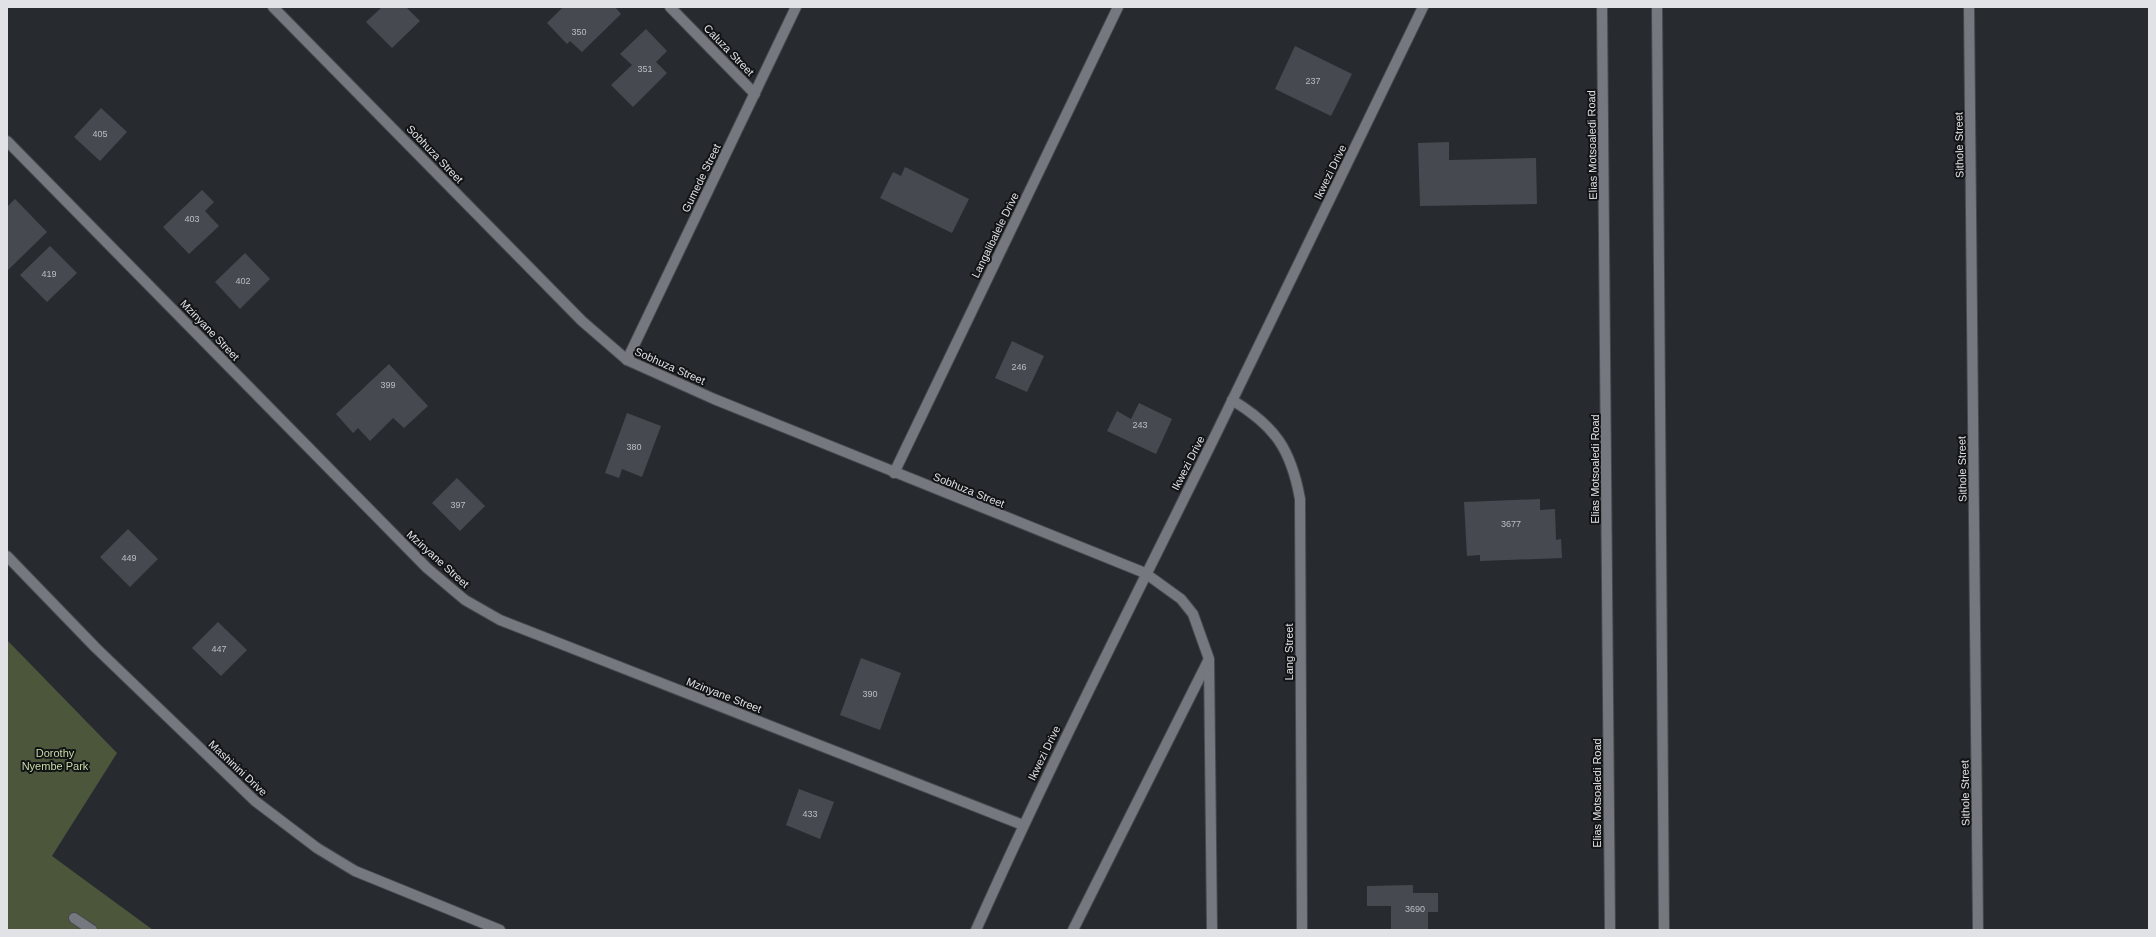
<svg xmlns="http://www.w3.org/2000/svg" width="2156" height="937" font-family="Arial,sans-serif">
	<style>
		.green { fill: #4b563b }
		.building { fill: #464a50 }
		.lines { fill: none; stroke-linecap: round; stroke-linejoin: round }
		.service-casing { stroke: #45494d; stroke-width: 12 }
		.minor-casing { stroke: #45494d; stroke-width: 12 }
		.tertiary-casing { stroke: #45494d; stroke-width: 12 }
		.secondary-casing { stroke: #45494d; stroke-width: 12 }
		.service { stroke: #75797f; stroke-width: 10 }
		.minor { stroke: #75797f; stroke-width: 10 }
		.tertiary { stroke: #75797f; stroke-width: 10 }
		.secondary { stroke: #75797f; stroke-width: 10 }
		.labels { text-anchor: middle; stroke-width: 4; stroke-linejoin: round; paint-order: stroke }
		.number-label { font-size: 9px; fill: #babcc0 }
		.street-label { font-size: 11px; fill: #e0e2e6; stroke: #111315 }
		.park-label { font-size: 11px; fill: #c6dba4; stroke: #111315 }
	</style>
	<rect width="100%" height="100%" fill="#272b2f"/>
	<!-- green -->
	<path class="green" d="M7 640 117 753 52 856 153 930H7Z"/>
	<!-- building -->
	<g class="building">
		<path d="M382 7H406L420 21 392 48 366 22Z"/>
		<path d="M563 7H615L621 14 582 52 570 41 567 44 547 23Z"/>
		<path d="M646 29 667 51 656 62 667 73 633 107 611 85 632 65 620 54Z"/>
		<path d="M1295 46 1352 74 1331 116 1275 89Z"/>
		<path d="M101 108 127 132 100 161 74 137Z"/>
		<path d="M1449 142V160L1536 158 1537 204 1420 206 1418 143Z"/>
		<path d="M905 167 969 199 952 233 880 198 893 172 901 176Z"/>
		<path d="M202 190 214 202 205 211 219 226 189 254 163 227Z"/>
		<path d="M15 199 47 232 7 271V207Z"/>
		<path d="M50 246 77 273 47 302 20 275Z"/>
		<path d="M245 253 270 279 240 309 215 282Z"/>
		<path d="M1012 341 1044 356 1027 392 995 378Z"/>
		<path d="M389 364 428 406 404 428 393 418 370 441 358 428 353 433 336 414Z"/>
		<path d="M1139 403 1172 419 1156 454 1107 431 1117 411 1131 419Z"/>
		<path d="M627 413 661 426 642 477 622 469 619 478 605 473Z"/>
		<path d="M457 478 485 506 460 531 432 503Z"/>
		<path d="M1540 499V510L1555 509 1556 540 1561 539 1562 558 1480 561V555L1467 556 1464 502Z"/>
		<path d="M128 529 158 559 130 587 100 557Z"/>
		<path d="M218 622 247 650 221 676 192 648Z"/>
		<path d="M861 658 901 673 880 730 840 715Z"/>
		<path d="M799 789 834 802 820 839 786 825Z"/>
		<path d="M1413 885V893H1438V912H1428V930H1391V906H1367V886Z"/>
	</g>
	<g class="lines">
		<defs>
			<g id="service">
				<path d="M1145 573 1181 599 1193 614 1209 659 1212 930"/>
				<path d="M74 918 92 930"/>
				<path d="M1073 930 1208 661"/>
			</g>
			<g id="minor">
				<path d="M273 7 582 321 627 360 714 399 1145 573"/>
				<path d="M670 7 755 94"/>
				<path d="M1969 7 1978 930"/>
				<path d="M7 141 427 568 465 600 500 620 1023 825"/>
				<path d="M627 360 796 7"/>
				<path d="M1232 400C1275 426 1291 449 1300 499L1302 930"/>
				<path d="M894 473 1118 7"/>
				<path d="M976 930C1050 764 1133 602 1214 438 1284 295 1353 151 1423 7"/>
			</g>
			<path id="tertiary" d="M7 556 96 648 255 801 317 848 355 871 500 930"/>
			<g id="secondary">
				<path d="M1602 7 1610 930"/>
				<path d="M1657 7 1664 930"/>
			</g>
		</defs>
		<!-- service casing -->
		<use href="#service" class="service-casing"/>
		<!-- minor casing -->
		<use href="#minor" class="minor-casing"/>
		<!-- tertiary casing -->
		<use href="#tertiary" class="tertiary-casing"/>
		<!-- secondary casing -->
		<use href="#secondary" class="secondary-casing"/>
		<!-- service -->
		<use href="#service" class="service"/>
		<!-- minor -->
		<use href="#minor" class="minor"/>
		<!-- tertiary -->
		<use href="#tertiary" class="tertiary"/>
		<!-- secondary -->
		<use href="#secondary" class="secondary"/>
	</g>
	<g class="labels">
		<!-- number labels -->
		<g class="number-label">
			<text x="579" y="35">350</text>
			<text x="645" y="72">351</text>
			<text x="1313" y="84">237</text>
			<text x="100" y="137">405</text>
			<text x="192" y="222">403</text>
			<text x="49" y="277">419</text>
			<text x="243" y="284">402</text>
			<text x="1019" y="370">246</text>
			<text x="388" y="388">399</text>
			<text x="1140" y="428">243</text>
			<text x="634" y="450">380</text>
			<text x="458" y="508">397</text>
			<text x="1511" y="527">3677</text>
			<text x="129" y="561">449</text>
			<text x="219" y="652">447</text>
			<text x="870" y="697">390</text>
			<text x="810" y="817">433</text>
			<text x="1415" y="912">3690</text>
		</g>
		<!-- street labels -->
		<g class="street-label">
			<text transform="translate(729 50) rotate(46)" y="4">Caluza Street</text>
			<text transform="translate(1592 145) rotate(-91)" y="4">Elias Motsoaledi Road</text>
			<text transform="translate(1959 145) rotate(-91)" y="4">Sithole Street</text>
			<text transform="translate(435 154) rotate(46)" y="4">Sobhuza Street</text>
			<text transform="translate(1330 172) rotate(-64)" y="4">Ikwezi Drive</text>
			<text transform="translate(701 178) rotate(-64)" y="4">Gumede Street</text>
			<text transform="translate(995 235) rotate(-64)" y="4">Langalibalele Drive</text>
			<text transform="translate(210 330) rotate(46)" y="4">Mzinyane Street</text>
			<text transform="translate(670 366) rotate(24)" y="4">Sobhuza Street</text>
			<text transform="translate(1188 463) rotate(-63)" y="4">Ikwezi Drive</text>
			<text transform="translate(1595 469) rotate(-90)" y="4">Elias Motsoaledi Road</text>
			<text transform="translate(1962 469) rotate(-91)" y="4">Sithole Street</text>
			<text transform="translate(969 490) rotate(22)" y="4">Sobhuza Street</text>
			<text transform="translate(438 559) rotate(42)" y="4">Mzinyane Street</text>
			<text transform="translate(1289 652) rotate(-90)" y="4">Lang Street</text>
			<text transform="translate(724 695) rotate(21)" y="4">Mzinyane Street</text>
			<text transform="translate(1044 753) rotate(-64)" y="4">Ikwezi Drive</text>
			<text transform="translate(238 768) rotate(43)" y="4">Mashinini Drive</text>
			<text transform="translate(1597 793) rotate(-90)" y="4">Elias Motsoaledi Road</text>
			<text transform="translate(1965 793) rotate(-91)" y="4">Sithole Street</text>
		</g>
		<!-- park labels -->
		<g class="park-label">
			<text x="55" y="757">Dorothy<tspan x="55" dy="13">Nyembe Park</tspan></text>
		</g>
	</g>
	<!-- border -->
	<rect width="2156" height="937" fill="none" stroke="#e0e2e6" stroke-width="16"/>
</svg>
